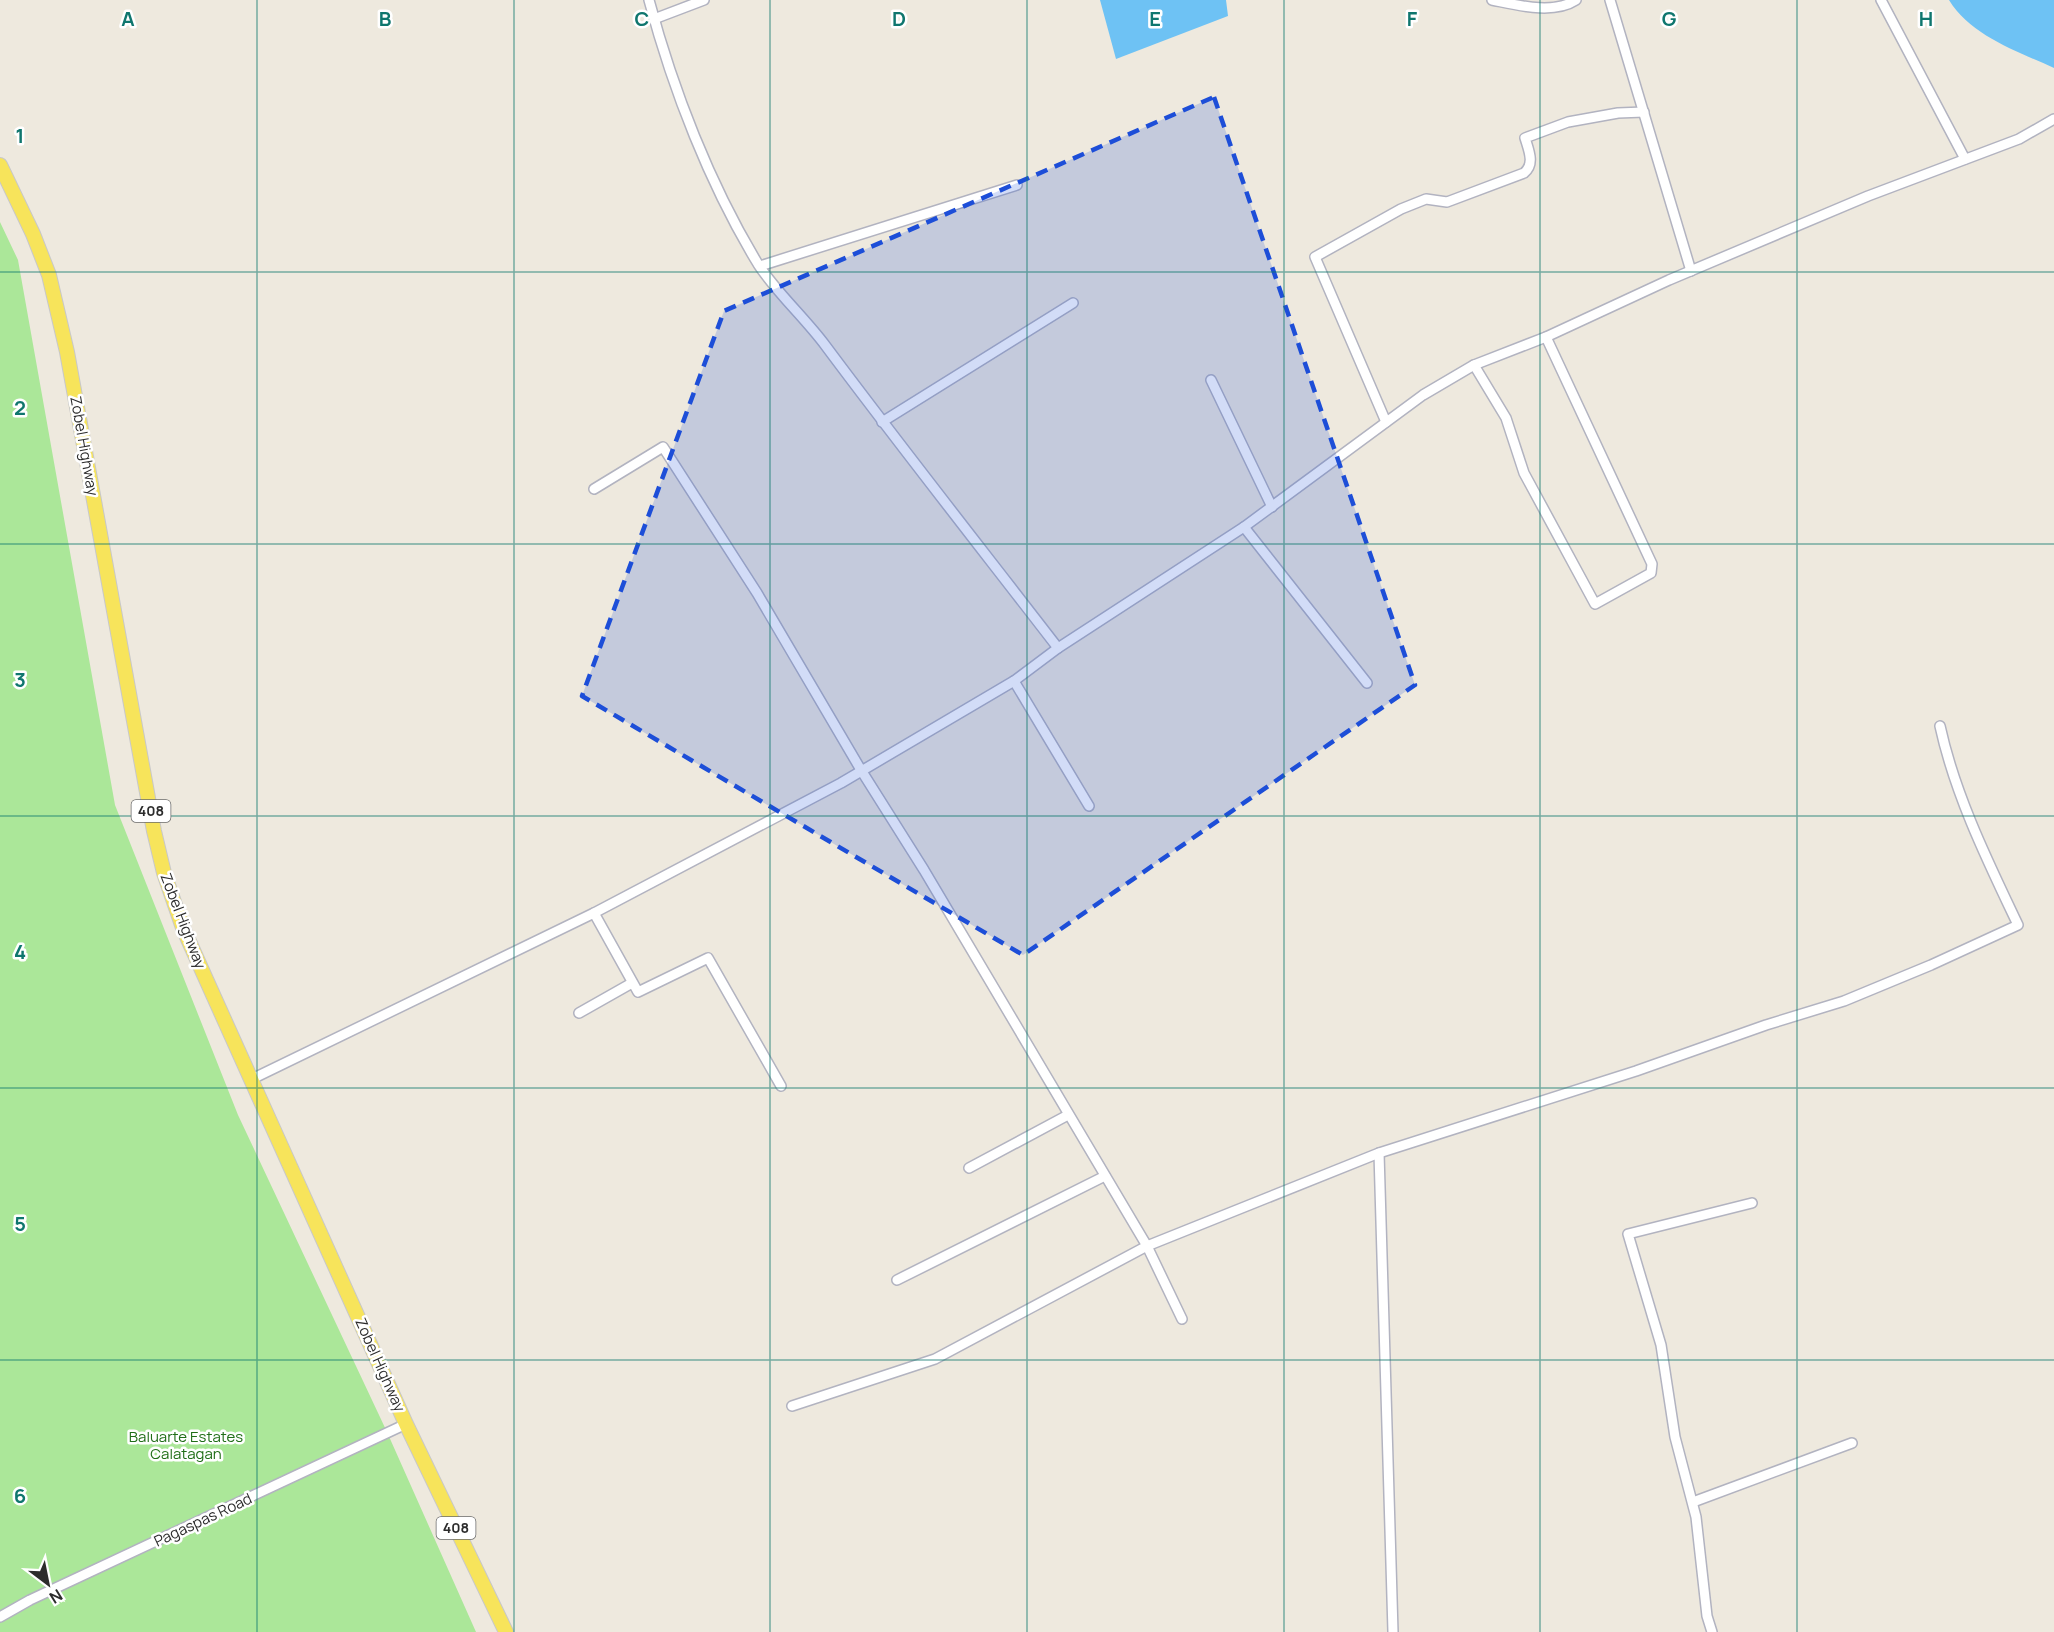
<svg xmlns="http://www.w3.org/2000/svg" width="2054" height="1632" font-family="Manrope,sans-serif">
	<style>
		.green { fill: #abe799 }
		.water { fill: #6ec2f4 }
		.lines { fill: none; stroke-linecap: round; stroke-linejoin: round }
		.minor-casing { stroke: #b2b3c0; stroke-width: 12 }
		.primary-casing { stroke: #c8c8c8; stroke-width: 16 }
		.minor { stroke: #fff; stroke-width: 9 }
		.primary { stroke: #f7e45b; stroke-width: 14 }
		.marked { fill: #1d4ed8; fill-opacity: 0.2; stroke: #1d4ed8; stroke-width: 4.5; stroke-dasharray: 12 8; stroke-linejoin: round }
		.grid { fill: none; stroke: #0f766e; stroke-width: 1.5; stroke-opacity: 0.55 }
		.labels { text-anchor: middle; stroke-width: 5; stroke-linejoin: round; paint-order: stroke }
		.shield { fill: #fff; stroke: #6b6b6b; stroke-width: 1.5 }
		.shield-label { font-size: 14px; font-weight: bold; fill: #2c2c2c }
		.street-label { font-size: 15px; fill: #2c2c2c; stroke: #fff }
		.park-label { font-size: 15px; fill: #206e17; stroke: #fff }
		.grid-label { font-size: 20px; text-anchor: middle; font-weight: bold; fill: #0f766e; stroke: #fff; stroke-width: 5; stroke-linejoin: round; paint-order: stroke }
	</style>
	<rect width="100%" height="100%" fill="#eee9de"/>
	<!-- green -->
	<path class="green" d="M0 222 18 260 115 805 238 1115 387 1432 476 1632H0Z"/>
	<!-- water -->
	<g class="water">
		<path d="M1100 0H1226L1228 16 1116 59Z"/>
		<path d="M1949 0H2054V68C2017 51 1971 36 1949 0Z"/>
	</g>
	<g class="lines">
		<defs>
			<g id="minor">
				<path d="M649 0C673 90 710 185 758 264 776 292 805 318 825 345 901 447 980 547 1058 648"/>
				<path d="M1492 0C1517 5 1553 15 1576 0"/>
				<path d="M1610 0 1691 271"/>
				<path d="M1881 0 1965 159"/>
				<path d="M654 19 704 0"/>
				<path d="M760 266 1017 185"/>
				<path d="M1474 365 1506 418 1524 473 1595 604 1651 573 1652 564 1546 337"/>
				<path d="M1211 380 1272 507"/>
				<path d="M882 422 1073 303"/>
				<path d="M1386 422 1315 257 1401 209 1426 199 1447 202 1524 173C1535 164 1529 151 1525 138L1568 122 1618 113 1644 112"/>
				<path d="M594 489 663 447 757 593 861 770 924 870 1147 1246 1379 1153 1636 1071 1766 1025 1844 1001 1931 965 2018 925C1988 862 1955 795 1940 726"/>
				<path d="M1244 527 1367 683"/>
				<path d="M1014 681 1089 806"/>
				<path d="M594 913 638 992 708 958 781 1086"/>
				<path d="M579 1013 632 983"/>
				<path d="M252 1079 594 913 841 783 975 704 1014 681 1058 648 1244 527 1423 395 1474 365 1546 337 1669 280 1868 196 2019 139 2054 119"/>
				<path d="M1379 1153 1393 1632"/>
				<path d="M969 1168 1068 1115"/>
				<path d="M897 1280 1105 1176"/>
				<path d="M792 1406 935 1359 1147 1246 1182 1319"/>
				<path d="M1693 1502 1852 1443"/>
				<path d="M0 1617 30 1600 406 1424"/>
				<path d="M1712 1632 1707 1616 1696 1517 1675 1437 1661 1345 1628 1234 1752 1203"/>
			</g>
			<path id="primary" d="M0 165 33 234 49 275 67 352 154 831 164 873 183 928 406 1424 506 1632"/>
		</defs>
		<!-- minor casing -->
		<use href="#minor" class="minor-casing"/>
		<!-- primary casing -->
		<use href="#primary" class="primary-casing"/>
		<!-- minor -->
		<use href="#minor" class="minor"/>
		<!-- primary -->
		<use href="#primary" class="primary"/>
	</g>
	<!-- marked area -->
	<path class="marked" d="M1214 97 1415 685 1023 955 582 696 724 311Z"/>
	<!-- grid -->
	<path class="grid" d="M257 0V1632M514 0V1632M770 0V1632M1027 0V1632M1284 0V1632M1540 0V1632M1797 0V1632M0 272H2054M0 544H2054M0 816H2054M0 1088H2054M0 1360H2054"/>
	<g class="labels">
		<!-- shield labels -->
		<g class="shield">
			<rect x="131.5" y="800" width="39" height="22" rx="4.5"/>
			<rect x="436.5" y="1517" width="39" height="22" rx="4.5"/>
		</g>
		<g class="shield-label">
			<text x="151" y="816">408</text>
			<text x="456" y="1533">408</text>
		</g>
		<!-- street labels -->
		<g class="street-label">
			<text transform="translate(84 446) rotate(80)" y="5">Zobel Highway</text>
			<text transform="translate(183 921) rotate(69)" y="5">Zobel Highway</text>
			<text transform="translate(380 1365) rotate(66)" y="5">Zobel Highway</text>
			<text transform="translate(203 1520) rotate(-25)" y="5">Pagaspas Road</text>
		</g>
		<!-- park labels -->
		<g class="park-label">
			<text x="186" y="1442">Baluarte Estates<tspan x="186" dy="17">Calatagan</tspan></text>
		</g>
	</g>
	<g class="grid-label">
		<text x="128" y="26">A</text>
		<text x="385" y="26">B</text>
		<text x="642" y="26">C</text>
		<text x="899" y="26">D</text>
		<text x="1155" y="26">E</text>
		<text x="1412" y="26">F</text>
		<text x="1669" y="26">G</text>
		<text x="1926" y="26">H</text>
		<text x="20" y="143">1</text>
		<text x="20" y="415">2</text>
		<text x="20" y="687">3</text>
		<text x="20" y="959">4</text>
		<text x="20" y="1231">5</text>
		<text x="20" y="1503">6</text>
	</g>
	<!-- north arrow -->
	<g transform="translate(48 1584) rotate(148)" stroke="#ffffff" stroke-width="4.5" paint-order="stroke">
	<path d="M0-4.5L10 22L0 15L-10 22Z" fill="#2c2c2c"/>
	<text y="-9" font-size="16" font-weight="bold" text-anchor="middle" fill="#2c2c2c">N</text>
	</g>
</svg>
